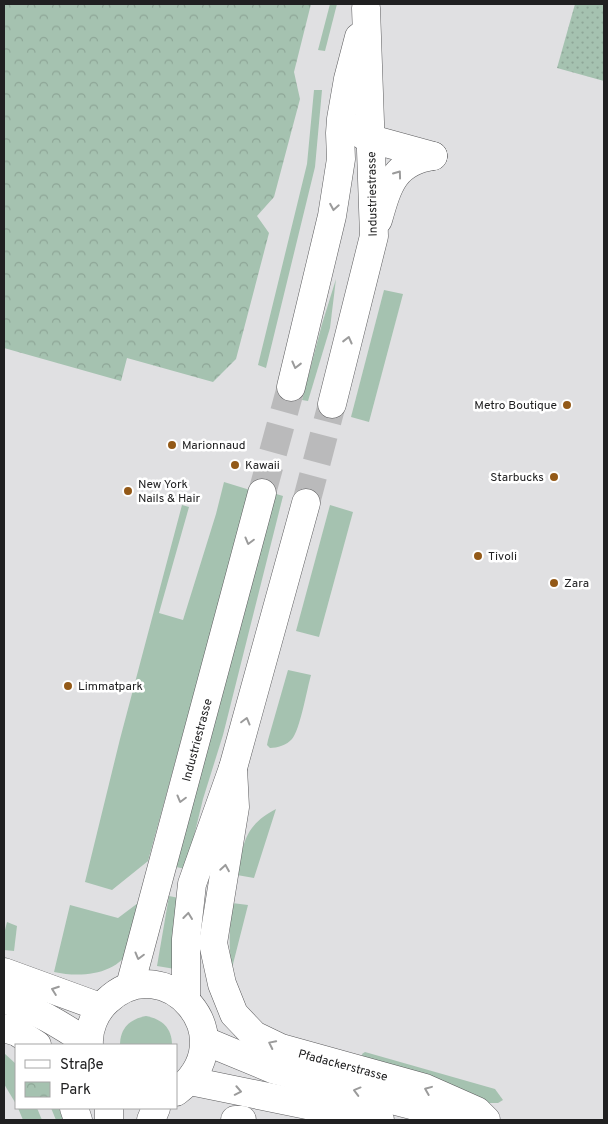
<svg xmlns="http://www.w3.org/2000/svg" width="608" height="1124" font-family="Overpass,sans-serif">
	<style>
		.grass { fill: #a5c2b0 }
		.park { fill: url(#park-crowns) }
		.garden { fill: url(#garden-dots) }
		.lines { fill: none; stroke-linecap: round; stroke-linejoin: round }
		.minor-tunnel { stroke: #bababb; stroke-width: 28; stroke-dasharray: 28 14; stroke-linecap: butt }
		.minor-casing { stroke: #5b5b5d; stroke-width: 29 }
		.minor { stroke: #fff; stroke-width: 28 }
		.oneway { stroke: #9b9b9b }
		.poi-dot { fill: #935917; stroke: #fff; stroke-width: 2 }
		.labels { text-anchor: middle; stroke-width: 5; stroke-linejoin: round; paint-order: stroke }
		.street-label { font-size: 12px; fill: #202021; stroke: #fff }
		.poi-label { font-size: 12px; fill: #202021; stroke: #fff; text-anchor: start }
	</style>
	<defs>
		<pattern id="park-crowns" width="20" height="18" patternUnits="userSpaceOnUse" patternTransform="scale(1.25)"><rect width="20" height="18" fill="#a5c2b0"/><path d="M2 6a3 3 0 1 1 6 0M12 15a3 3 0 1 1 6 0" fill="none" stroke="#8ea697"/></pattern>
		<pattern id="garden-dots" width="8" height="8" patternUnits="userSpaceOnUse" patternTransform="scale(1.25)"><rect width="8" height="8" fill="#a5c2b0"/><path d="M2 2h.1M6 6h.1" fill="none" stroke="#8ea697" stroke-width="1.8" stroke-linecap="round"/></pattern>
	</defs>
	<rect width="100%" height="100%" fill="#e0e0e2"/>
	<!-- grass -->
	<g class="grass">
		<path d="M330 4H337L325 51 318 50Z"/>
		<path d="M314 90H322L315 167 266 368 258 365 307 164Z"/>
		<path d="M336 279 330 328 308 401 302 400 322 324Z"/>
		<path d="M384 290 403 294 369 422 351 417Z"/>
		<path d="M224 482 250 490 148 861 112 890 85 882 120 739 182 505 189 507 159 613 183 620 216 514Z"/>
		<path d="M273 493 283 496 223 735 203 799 186 869 176 867Z"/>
		<path d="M330 505 353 512 319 637 296 631Z"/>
		<path d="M288 670 311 675C307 689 300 730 292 739 287 745 277 748 270 748L267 745 268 740Z"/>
		<path d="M276 809 254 878 237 875C244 842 244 826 276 809Z"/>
		<path d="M169 896 179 898 172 945 175 969 157 966Z"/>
		<path d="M142 900C139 913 138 935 132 946 118 975 82 978 54 972L70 905 118 918Z"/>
		<path d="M232 903 248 905 232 968C228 946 230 925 232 903Z"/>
		<path d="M7 922 17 926 14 951 4 950V934Z"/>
		<path d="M146 1016C162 1019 172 1028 172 1045H120C120 1028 130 1019 146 1016Z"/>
		<path d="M365 1052 495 1089 503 1100 498 1103H482L363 1058 362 1054Z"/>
		<path d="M4 1053 16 1064V1104L4 1084Z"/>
		<path d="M18 1108H37L42 1120H23Z"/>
		<path d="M51 1108H59L63 1120H56Z"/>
	</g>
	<!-- park -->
	<path class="park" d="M4 4H311L294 72 300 99 274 197 257 216 269 233 236 359 213 382 127 358 121 381 4 348Z"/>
	<!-- garden -->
	<path class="garden" d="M575 4H604V81L557 68Z"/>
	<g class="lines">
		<!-- minor-tunnel -->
		<g class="minor-tunnel">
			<path d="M262 493 291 387"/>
			<path d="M306 503 332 404"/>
		</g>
		<defs>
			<g id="minor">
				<path d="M356 129 364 136 371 139 433 156"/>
				<path d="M378 220C388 185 394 162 433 156"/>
				<path d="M291 387 332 216 341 159 340 133 341 119 348 79 359 37"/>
				<path d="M332 404 374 236 366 8"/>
				<path d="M233 768 235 807 213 943 222 984 234 1014 254 1035 281 1048 425 1088 477 1111 486 1120"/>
				<path d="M4 972 100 1007"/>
				<path d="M130 986 262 493"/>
				<path d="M4 999C35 1009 61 1025 88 1043"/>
				<path d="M186 1000V939L192 884 233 768 306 503"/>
				<path d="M4 1028 17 1032 37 1045"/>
				<path d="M205 1041 275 1070 458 1117"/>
				<path d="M89 1045C88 1029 95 1012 107 1001 165 946 248 1038 176 1092"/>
				<path d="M190 1081 380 1120"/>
				<path d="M74 1108 78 1120"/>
				<path d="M109 1108V1120"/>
				<path d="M151 1120 156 1108"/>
				<path d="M235 1120H242"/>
			</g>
		</defs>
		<!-- minor casing -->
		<use href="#minor" class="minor-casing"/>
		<!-- minor -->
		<use href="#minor" class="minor"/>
	</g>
	<!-- one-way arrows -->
	<defs><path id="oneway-chevron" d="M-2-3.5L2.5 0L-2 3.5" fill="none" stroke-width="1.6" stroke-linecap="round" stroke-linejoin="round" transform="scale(1.25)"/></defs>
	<g class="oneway">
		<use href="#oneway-chevron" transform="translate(398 174) rotate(-54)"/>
		<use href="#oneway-chevron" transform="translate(334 207) rotate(100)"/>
		<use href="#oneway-chevron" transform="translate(348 340) rotate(-76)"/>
		<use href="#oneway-chevron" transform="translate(296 365) rotate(104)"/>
		<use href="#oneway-chevron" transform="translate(249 541) rotate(105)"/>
		<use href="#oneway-chevron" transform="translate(246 721) rotate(-75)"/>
		<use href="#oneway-chevron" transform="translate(181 799) rotate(105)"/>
		<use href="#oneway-chevron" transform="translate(225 868) rotate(-81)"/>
		<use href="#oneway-chevron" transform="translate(188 916) rotate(-83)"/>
		<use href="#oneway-chevron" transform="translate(139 956) rotate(105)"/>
		<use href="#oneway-chevron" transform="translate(55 990) rotate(-160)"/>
		<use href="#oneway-chevron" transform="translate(272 1044) rotate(-154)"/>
		<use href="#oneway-chevron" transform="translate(428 1090) rotate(-158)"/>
		<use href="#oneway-chevron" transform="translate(238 1091) rotate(11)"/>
		<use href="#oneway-chevron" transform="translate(357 1091) rotate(-165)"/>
	</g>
	<!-- markers -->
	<g class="poi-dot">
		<circle cx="567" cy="405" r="5"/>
		<circle cx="172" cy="445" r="5"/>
		<circle cx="235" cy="465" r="5"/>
		<circle cx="554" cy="477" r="5"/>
		<circle cx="128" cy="491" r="5"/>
		<circle cx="478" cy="556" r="5"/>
		<circle cx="554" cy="583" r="5"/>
		<circle cx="68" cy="686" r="5"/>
	</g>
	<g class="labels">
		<!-- street labels -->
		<g class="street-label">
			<text transform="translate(372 194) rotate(-91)" y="4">Industriestrasse</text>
			<text transform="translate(197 740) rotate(-75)" y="4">Industriestrasse</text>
			<text transform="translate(343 1065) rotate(15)" y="4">Pfadackerstrasse</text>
		</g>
		<!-- poi labels -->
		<g class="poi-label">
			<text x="557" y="409" text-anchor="end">Metro Boutique</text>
			<text x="182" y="449">Marionnaud</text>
			<text x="245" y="469">Kawaii</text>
			<text x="544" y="481" text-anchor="end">Starbucks</text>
			<text x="138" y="488">New York<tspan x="138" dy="14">Nails &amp; Hair</tspan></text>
			<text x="488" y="560">Tivoli</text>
			<text x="564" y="587">Zara</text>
			<text x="78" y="690">Limmatpark</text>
		</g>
	</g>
	<!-- border -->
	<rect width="608" height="1124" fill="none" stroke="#202021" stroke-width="10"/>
	<!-- legend -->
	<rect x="15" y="1044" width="162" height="65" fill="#ffffff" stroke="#a6a6a6"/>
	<rect x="25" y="1060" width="25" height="8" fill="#ffffff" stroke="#a6a6a6"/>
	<text x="60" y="1069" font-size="15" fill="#202021">Straße</text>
	<rect x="25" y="1082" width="25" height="15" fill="url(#park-crowns)" stroke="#a6a6a6"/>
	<text x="60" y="1094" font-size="15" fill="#202021">Park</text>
</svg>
